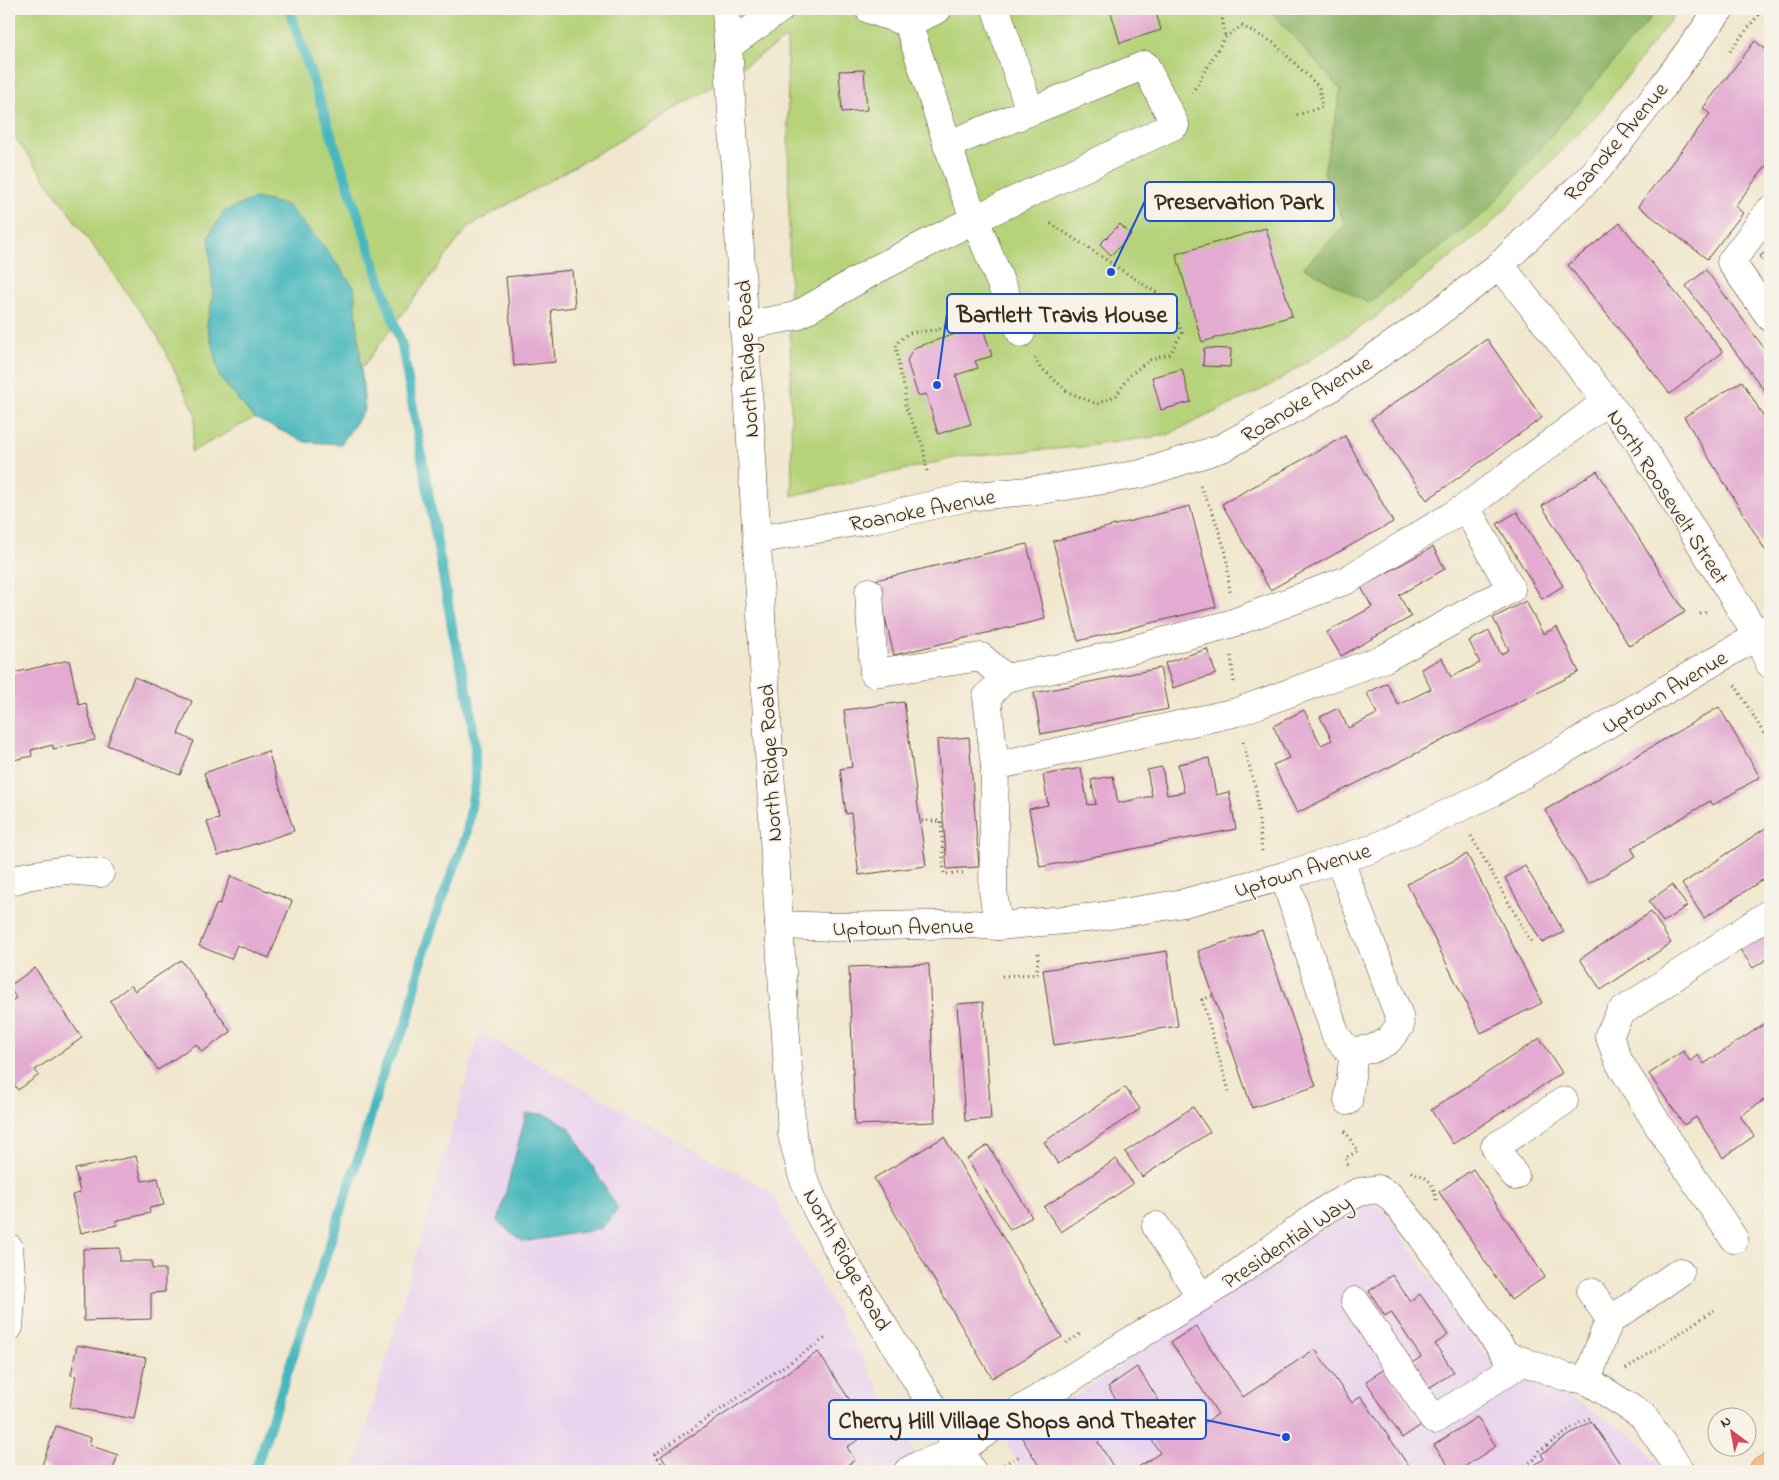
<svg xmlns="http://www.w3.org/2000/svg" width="1779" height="1480" font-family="'Indie Flower',sans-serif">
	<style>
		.built { fill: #e9d2ee }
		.green { fill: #b6d37a; stroke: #787e4c }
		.forest { fill: #90b56a; stroke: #667044 }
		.water { fill: #47b7bd; stroke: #41706e }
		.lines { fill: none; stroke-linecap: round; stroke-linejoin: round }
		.stream { stroke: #47b7bd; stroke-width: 10 }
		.building { fill: #e3abd1 }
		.minor-casing { stroke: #564638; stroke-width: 29 }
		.major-casing { stroke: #564638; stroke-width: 29 }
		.path { stroke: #564638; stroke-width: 3; stroke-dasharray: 1 4; stroke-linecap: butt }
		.minor { stroke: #fff; stroke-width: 28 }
		.major { stroke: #f7bd88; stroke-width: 28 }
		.labels { text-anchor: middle; stroke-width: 4; stroke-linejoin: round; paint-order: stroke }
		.street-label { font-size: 22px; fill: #3b2a1e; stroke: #f7f3e8 }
		.leader { fill: none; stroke: #1d4ed8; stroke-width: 2 }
		.callout-dot { fill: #1d4ed8; stroke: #f7f3e8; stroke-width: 2 }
		.callout { fill: #f7f3e8; stroke: #1d4ed8; stroke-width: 2 }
		.callout-label { font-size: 24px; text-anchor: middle; font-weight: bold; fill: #3b2a1e }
	</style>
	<rect width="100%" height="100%" fill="#f7f3e8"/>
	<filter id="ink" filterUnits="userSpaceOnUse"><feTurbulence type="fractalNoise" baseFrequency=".02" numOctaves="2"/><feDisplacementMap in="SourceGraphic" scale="10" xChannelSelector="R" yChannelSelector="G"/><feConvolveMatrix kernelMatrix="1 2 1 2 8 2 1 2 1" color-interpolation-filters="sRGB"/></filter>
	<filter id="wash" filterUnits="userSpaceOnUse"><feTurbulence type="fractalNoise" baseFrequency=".0096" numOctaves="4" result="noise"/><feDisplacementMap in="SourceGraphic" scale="20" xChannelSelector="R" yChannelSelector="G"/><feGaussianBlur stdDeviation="1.12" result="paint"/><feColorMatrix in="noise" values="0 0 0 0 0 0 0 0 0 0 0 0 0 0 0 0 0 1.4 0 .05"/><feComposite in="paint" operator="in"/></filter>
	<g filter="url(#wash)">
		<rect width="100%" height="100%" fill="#f1e7ce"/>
		<!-- built -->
		<g class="built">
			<path d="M480 1032 770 1191 925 1471H354Z"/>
			<path d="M1365 1203 1383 1209 1481 1350 1522 1380 1570 1397 1634 1436 1663 1471H1022L1006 1443 1347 1210Z"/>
		</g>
		<!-- green -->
		<path class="green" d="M9 9H1679L1602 109 1489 226 1376 317 1271 385 1167 435 1080 447 963 456 792 496 787 38 691 100 468 227 361 369 354 287 209 236 213 296 207 325 220 378 254 418 191 452 196 414 157 335 9 129Z"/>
		<!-- forest -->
		<path class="forest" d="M1269 9H1658L1489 209 1368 303 1304 267 1345 225 1324 172 1341 90Z"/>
		<!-- water -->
		<g class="water">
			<path d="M255 198 287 205 322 244 354 287 365 410 341 444 305 442 254 418 220 378 207 325 213 296 209 236 223 212Z"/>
			<path d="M526 1114H546L569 1127 618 1209 601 1229 523 1242 498 1222Z"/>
		</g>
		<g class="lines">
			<!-- stream -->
			<path class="stream" d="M255 1471 363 1143 384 1069 407 1023 422 959 436 915 466 837 475 783V745L469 699 453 632 402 346 289 9"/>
		</g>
		<g id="blocks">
			<!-- building -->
			<g class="building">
				<path d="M1110 9H1155L1161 30 1120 43Z"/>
				<path d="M1755 41 1770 53V161L1735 206 1743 213 1707 259 1638 206 1710 114 1703 108Z"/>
				<path d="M864 70 867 110 842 112 839 71Z"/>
				<path d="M1620 223 1723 352 1670 394 1568 265Z"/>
				<path d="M1120 224 1131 235 1111 255 1100 244Z"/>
				<path d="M1266 228 1292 316 1202 342 1176 254Z"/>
				<path d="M1770 249V270L1760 256Z"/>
				<path d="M572 270 575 307 551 310 555 362 514 366 506 277Z"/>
				<path d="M1706 270 1770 356V398L1686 286Z"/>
				<path d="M982 325 992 356 975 361 978 368 956 375 971 424 938 434 926 394 918 396 907 361 911 352 916 347Z"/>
				<path d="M1487 339 1542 418 1427 500 1371 419Z"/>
				<path d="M1204 348 1231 349 1230 367 1203 366Z"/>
				<path d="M1182 369 1191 402 1161 410 1152 377Z"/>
				<path d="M1742 381 1770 427V558L1684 417Z"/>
				<path d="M1345 436 1393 522 1270 590 1222 504Z"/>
				<path d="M1597 471 1685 612 1629 646 1542 506Z"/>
				<path d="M1190 506 1216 607 1078 641 1053 541Z"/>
				<path d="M1517 512 1563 586 1542 599 1497 524Z"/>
				<path d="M1027 544 1045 619 894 655 876 580Z"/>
				<path d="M1433 547 1445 569 1399 595 1411 617 1341 656 1327 632 1372 607 1361 587Z"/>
				<path d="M1526 601 1543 634 1557 627 1579 672 1297 813 1273 765 1289 758 1273 726 1304 710 1321 745 1332 740 1320 717 1338 708 1348 728 1377 714 1367 693 1387 683 1398 705 1431 689 1421 669 1442 658 1451 677 1480 663 1469 641 1489 631 1501 654 1509 650 1493 618Z"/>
				<path d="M1207 649 1216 674 1173 688 1165 663Z"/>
				<path d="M69 660 79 705 86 703 95 740 53 749V745L31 750 32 756 9 761V674Z"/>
				<path d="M1160 668 1168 709 1041 734 1034 693Z"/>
				<path d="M134 677 192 701 178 734 194 741 180 775 107 745Z"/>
				<path d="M904 702 926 866 859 875 851 813 846 814 840 769 852 767 844 710Z"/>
				<path d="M1719 707 1760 777 1713 805 1710 801 1631 848 1636 856 1588 884 1545 810Z"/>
				<path d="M969 737 979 867 947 869 937 740Z"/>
				<path d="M268 751 294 831 218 856 207 822 219 819 204 773Z"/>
				<path d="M1209 758 1216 795 1229 792 1236 829 1040 867 1029 809 1048 805 1043 775 1081 768 1088 805 1096 804 1091 780 1113 776 1118 803 1152 796 1147 770 1162 767 1167 795 1184 792 1178 764Z"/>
				<path d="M1770 825V875L1704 918 1682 884Z"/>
				<path d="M1467 854 1542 1003 1481 1033 1407 884Z"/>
				<path d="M1525 866 1564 932 1542 943 1505 878Z"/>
				<path d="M231 876 292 901 269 958 237 945 231 959 199 946 217 903 220 904Z"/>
				<path d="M1672 885 1687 906 1663 922 1649 901Z"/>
				<path d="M1651 912 1671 943 1601 990 1580 959Z"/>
				<path d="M1770 927V957L1753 968 1739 948Z"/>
				<path d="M1262 930 1316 1086 1252 1108 1198 951Z"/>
				<path d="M1167 951 1178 1026 1054 1045 1043 970Z"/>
				<path d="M181 960 231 1032 202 1052 196 1044 158 1070 110 1001 131 985 135 991Z"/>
				<path d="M929 964 935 1122 855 1125 849 967Z"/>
				<path d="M35 968 82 1038 35 1070 39 1075 18 1090 9 1077V1002L16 998 9 986Z"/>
				<path d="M983 1002 991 1119 965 1121 957 1004Z"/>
				<path d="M1770 1020V1096L1740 1116 1754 1136 1723 1158 1696 1117 1684 1125 1649 1074 1683 1051 1690 1061 1698 1055 1704 1064Z"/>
				<path d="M1540 1038 1562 1073 1453 1144 1431 1110Z"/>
				<path d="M1125 1087 1140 1109 1058 1164 1044 1142Z"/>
				<path d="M1193 1107 1210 1132 1142 1177 1125 1152Z"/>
				<path d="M944 1137 1062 1337 992 1378 874 1178Z"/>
				<path d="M988 1145 1032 1217 1010 1230 967 1159Z"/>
				<path d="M136 1156 142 1181 158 1178 164 1205 149 1208 150 1213 115 1221 117 1225 81 1233 72 1195 80 1193 75 1169Z"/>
				<path d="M1116 1159 1133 1184 1061 1232 1044 1207Z"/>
				<path d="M1473 1169 1545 1277 1511 1300 1439 1192Z"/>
				<path d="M120 1248V1261H152V1269H165V1292L151 1293V1319L84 1321 83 1249Z"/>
				<path d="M1392 1275 1410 1301 1420 1294 1448 1335 1435 1344 1454 1372 1429 1388 1412 1363 1421 1357 1391 1312 1385 1316 1369 1291Z"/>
				<path d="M1196 1326 1243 1397 1315 1349 1352 1403 1361 1396 1412 1471H1132L1160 1453 1144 1427 1137 1431 1108 1387 1137 1367 1183 1437 1218 1414 1171 1342Z"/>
				<path d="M77 1345 146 1358 134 1419 70 1407 76 1376 71 1375Z"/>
				<path d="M818 1352 871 1432 847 1447 855 1460 838 1471H671L661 1456Z"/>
				<path d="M1385 1369 1421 1425 1402 1438 1366 1381Z"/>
				<path d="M1072 1397 1101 1439 1098 1442 1116 1471H1042L1019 1433Z"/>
				<path d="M1477 1417 1496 1446 1458 1471H1452L1434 1445Z"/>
				<path d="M1591 1421 1625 1471H1525L1544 1459 1541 1454Z"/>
				<path d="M56 1426 91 1438 89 1445 118 1455 112 1471H49L50 1468 42 1465Z"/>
			</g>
		</g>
	</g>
	<g filter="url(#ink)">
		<use href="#blocks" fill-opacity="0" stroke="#564638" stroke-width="1"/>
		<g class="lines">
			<defs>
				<g id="minor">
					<path d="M726 9 779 925 792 1134 802 1174 817 1210 847 1266 972 1471"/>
					<path d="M869 9 908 23 938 9"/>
					<path d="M996 9 1030 111"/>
					<path d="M908 23 961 185 1021 333"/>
					<path d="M728 46 780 9"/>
					<path d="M1770 210 1731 262 1770 317"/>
					<path d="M1500 265 1638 441 1757 636 1770 664"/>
					<path d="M744 326 796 316 875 270 975 219 1175 125 1145 65 947 145"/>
					<path d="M757 540 877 518 967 497 1047 489 1141 474 1222 448 1327 390 1426 322 1500 265 1597 170 1663 86 1720 9"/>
					<path d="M869 592 874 673 981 657 1005 678"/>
					<path d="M995 766 987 697 1005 678 1070 666 1230 624 1347 580 1466 507"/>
					<path d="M1284 876 1336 1036 1347 1049 1354 1051 1372 1049 1388 1041 1400 1026 1399 1016 1348 883 1340 859"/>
					<path d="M9 882 27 876 66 870 100 873"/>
					<path d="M779 925 836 927 970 924 998 926 1097 917 1184 903 1284 876 1372 849 1493 792 1757 636 1770 627"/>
					<path d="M998 926 993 890 995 766 1237 712 1385 658 1511 589 1466 507 1607 401"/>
					<path d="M1348 1101 1354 1051"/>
					<path d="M1515 1176 1495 1147 1564 1101"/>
					<path d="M1156 1226 1201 1297"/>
					<path d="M1734 1239 1660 1128 1619 1062 1609 1035 1620 1013 1770 913"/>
					<path d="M9 1248 12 1286 9 1327"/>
					<path d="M1591 1292 1611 1320"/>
					<path d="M1355 1301 1434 1420 1523 1361"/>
					<path d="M1587 1380 1605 1331 1611 1320 1680 1272"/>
					<path d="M908 1471 919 1465 960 1450 1001 1422 1228 1280 1328 1208 1359 1192 1378 1189 1390 1196 1416 1228 1506 1355 1566 1377 1587 1380 1643 1416 1681 1471"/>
				</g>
				<path id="major" d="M1763 1471 1770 1467"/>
			</defs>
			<!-- minor casing -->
			<use href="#minor" class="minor-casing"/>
			<!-- major casing -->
			<use href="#major" class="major-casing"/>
			<!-- path -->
			<g class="path">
				<path d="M1221 9 1225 37"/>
				<path d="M1730 51 1763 9"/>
				<path d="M1192 93 1225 37 1242 26 1274 43 1319 87 1322 107 1293 116"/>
				<path d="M1035 358 1040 367 1068 392 1097 404 1117 395 1129 376 1149 360 1170 354 1182 333 1169 301 1050 223"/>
				<path d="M927 471 923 446 905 406V390L900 373 896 344 909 333 935 330 982 319"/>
				<path d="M1200 486 1213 513 1226 553 1230 592"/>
				<path d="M1700 614 1708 612"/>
				<path d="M1231 656 1234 682"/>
				<path d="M1735 685 1770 744"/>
				<path d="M1243 742 1256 791 1262 851"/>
				<path d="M922 821H941L944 874 964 873"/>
				<path d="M1471 836 1531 942"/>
				<path d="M1002 976 1037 974 1038 952"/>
				<path d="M1212 996 1202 1000 1229 1091"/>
				<path d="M1345 1131 1358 1151 1345 1158 1348 1165"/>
				<path d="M1411 1172C1432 1178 1433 1184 1437 1204"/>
				<path d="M1066 1343 1082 1333"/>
				<path d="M1626 1369 1714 1310"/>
				<path d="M1004 1464 1022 1455"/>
				<path d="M667 1471 655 1454 827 1337"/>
				<path d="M1517 1471 1535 1459 1539 1451 1580 1423 1590 1418"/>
			</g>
			<!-- minor -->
			<use href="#minor" class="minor"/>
			<!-- major -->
			<use href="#major" class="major"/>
		</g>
	</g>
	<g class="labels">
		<!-- street labels -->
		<g class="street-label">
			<text transform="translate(1615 141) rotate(-50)" y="8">Roanoke Avenue</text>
			<text transform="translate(746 359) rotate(-93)" y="8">North Ridge Road</text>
			<text transform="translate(1306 398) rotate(-31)" y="8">Roanoke Avenue</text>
			<text transform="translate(1669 496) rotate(57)" y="8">North Roosevelt Street</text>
			<text transform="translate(922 509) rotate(-11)" y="8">Roanoke Avenue</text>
			<text transform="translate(1664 691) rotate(-31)" y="8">Uptown Avenue</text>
			<text transform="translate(769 763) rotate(-93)" y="8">North Ridge Road</text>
			<text transform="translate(1302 869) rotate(-17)" y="8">Uptown Avenue</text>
			<text transform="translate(903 926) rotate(-1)" y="8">Uptown Avenue</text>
			<text transform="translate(1286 1241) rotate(-34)" y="8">Presidential Way</text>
			<text transform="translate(848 1259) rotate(61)" y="8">North Ridge Road</text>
		</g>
	</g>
	<!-- callouts -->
	<path class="leader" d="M1111 272L1145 201M937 385L947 313M1286 1437L1206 1420"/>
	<g class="callout-dot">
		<circle cx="1111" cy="272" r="5"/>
		<circle cx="937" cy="385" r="5"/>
		<circle cx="1286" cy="1437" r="5"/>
	</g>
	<g class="callout">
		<rect x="1145" y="182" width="189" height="39" rx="5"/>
		<rect x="947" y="294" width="230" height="39" rx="5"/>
		<rect x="829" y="1400" width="377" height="39" rx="5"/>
	</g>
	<g class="callout-label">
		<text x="1239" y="209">Preservation Park</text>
		<text x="1062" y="322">Bartlett Travis House</text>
		<text x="1017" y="1428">Cherry Hill Village Shops and Theater</text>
	</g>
	<!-- margin -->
	<rect width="1779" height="1480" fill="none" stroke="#f7f3e8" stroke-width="30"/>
	<!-- north arrow -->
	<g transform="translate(1732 1432) rotate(328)"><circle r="24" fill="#f7f3e8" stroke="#aca397"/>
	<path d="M0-4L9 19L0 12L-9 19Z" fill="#d1495b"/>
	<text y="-8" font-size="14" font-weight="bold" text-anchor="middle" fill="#3b2a1e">N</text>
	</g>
</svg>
